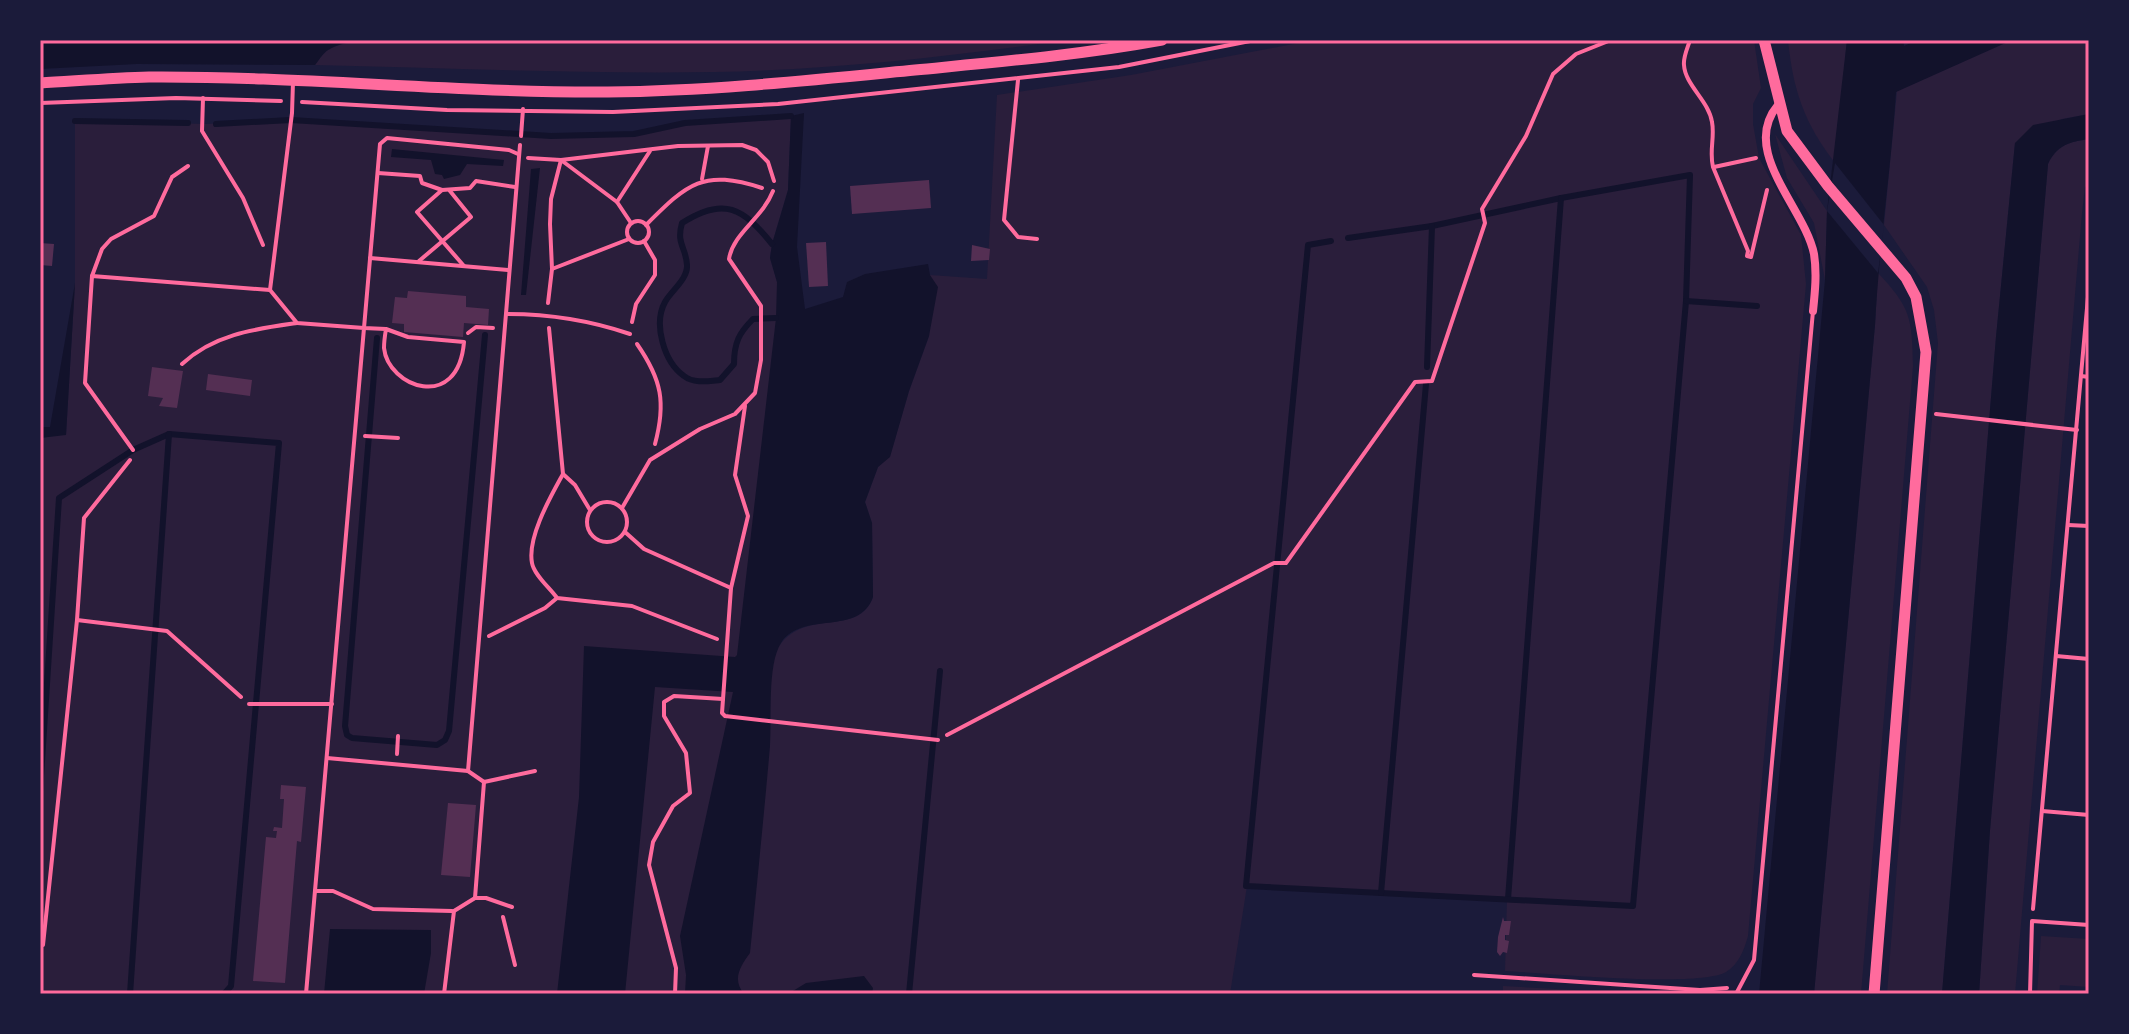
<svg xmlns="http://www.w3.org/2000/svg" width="2129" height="1034" font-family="'IBM Plex Serif',serif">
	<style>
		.green { fill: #2a1e3b }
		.water { fill: #12122b }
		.pier { fill: #1b1b3a }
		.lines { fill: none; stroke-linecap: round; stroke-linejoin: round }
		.stream { stroke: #12122b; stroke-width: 6 }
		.building { fill: #542f53 }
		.path { stroke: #ff6b9d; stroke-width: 4 }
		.service { stroke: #ff6b9d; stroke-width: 4 }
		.minor { stroke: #ff6b9d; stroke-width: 8 }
		.tertiary { stroke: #ff6b9d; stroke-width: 11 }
		.neatline { fill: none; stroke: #ff6b9d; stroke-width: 3 }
	</style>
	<rect width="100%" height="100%" fill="#1b1b3a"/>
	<!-- green -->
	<g class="green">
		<path d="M395 40H1069C952 56 833 70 714 72 581 74 448 68 315 65 319 60 323 53 328 50 346 39 375 41 395 40Z"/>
		<path d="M1314 40H1754L1761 88 1753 104V124L1759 158 1801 235 1806 284 1748 936C1744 950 1739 964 1726 972 1698 988 1545 973 1505 971L1507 899 1247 886 1230 994H40V438L66 434 75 283V121L206 124 291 120 551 136 634 134 685 123 791 116 788 190 772 244 770 258 777 282 780 645C807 608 859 637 873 597L872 523 865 502 878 467 890 456 909 391 929 336 930 275 987 279 997 95 1131 75Z"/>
		<path d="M1788 40H1847L1835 163C1804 123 1793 90 1788 40Z"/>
		<path d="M2012 40H2089V114L2062 119 2015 143 1996 337 1942 994H1887L1938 343 1934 310 1927 287 1884 225 1897 91Z"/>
		<path d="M1775 134 1827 211 1825 280 1814 223 1787 178Z"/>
		<path d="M2089 139V186L2085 187 2082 213 2015 994H1979L1990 830 2048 164C2057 145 2069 142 2089 139Z"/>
		<path d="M1878 273C1911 308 1912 318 1913 366L1861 994H1814L1875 325Z"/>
		<path d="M2041 936 2089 939V987L2060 985 2059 994H2037Z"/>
		<path d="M1503 986 1650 994H1503Z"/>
	</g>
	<!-- water -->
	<g class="water">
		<path d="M40 40H395C375 41 347 38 328 50 323 53 319 60 315 65L137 64 40 69Z"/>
		<path d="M1847 40H1903L1904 46 1917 40H2012L1896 92C1891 170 1879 247 1875 325L1814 994H1759L1825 280 1827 211Z"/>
		<path d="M804 113 797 247 805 309 843 297 847 282 865 274 928 264 930 275 938 287 929 336 909 391 890 457 878 467 865 502 872 523 873 597C859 637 802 610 781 643 767 665 772 719 770 746 764 815 757 884 750 953 740 967 732 979 744 994H685L686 975 680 936 733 692 655 687 625 994H557L579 797 584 646 735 657 737 655 776 318 777 282 770 258 772 244 788 190 791 116Z"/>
		<path d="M2089 114V139C2069 142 2057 145 2048 164L1990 830 1979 994H1942L1996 337 2015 143 2033 125Z"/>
		<path d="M392 149 504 160 503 166 467 164 460 175 444 179 442 175 435 174 431 160 391 157Z"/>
		<path d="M540 168 526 295H521L531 169Z"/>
		<path d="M75 283 66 435 40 438V427H50Z"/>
		<path d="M330 929 431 930V953L424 994H324Z"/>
		<path d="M864 976 873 988 872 994H788L806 983Z"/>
	</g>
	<!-- pier -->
	<path class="pier" d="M1835 163 1884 225 1878 273 1827 211Z"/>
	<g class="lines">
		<!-- stream -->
		<g class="stream">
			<path d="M75 121 188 123"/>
			<path d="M216 124 291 120 551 136 634 134 685 123 791 116"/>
			<path d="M1348 238 1432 226 1561 198 1508 899"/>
			<path d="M1331 241 1308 245 1246 886 1633 906 1686 301 1690 175 1561 198"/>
			<path d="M772 244C743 208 724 196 682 223 676 244 686 247 687 265 688 279 671 291 665 302 653 324 664 362 684 376 694 384 709 381 720 380L734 364C734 343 739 333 753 319L776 318"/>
			<path d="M1686 301 1757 306"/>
			<path d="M377 338 345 726 347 735 352 738 437 745 445 740 449 731 485 335"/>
			<path d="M1427 367 1432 226"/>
			<path d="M40 792 59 498 133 450 169 434 279 443 231 986 224 994"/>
			<path d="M1381 893 1426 384"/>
			<path d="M130 994 169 434"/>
			<path d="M909 994 940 671"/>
		</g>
	</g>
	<!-- building -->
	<g class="building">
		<path d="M929 180 931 208 852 214 850 186Z"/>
		<path d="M826 242 828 286 809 287 806 243Z"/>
		<path d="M40 243 54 244 52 266 40 265Z"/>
		<path d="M972 245 990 249 989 260 971 261Z"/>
		<path d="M408 291 466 296V307L489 309 488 325 464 323 463 337 404 332V324L392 323 395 297 407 298Z"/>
		<path d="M152 367 183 371 177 408 159 406 163 398 148 396Z"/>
		<path d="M208 374 252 380 250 396 206 390Z"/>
		<path d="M281 785 306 787 301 842 297 841 285 983 253 981 266 837 276 838 277 831H273L274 827 282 828 284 799H280Z"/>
		<path d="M448 803 476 805 470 877 441 875Z"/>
		<path d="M1503 917 1504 921H1511L1509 935H1505V940L1509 941 1507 953 1503 952 1500 956 1497 952 1498 937Z"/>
	</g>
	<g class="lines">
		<!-- path -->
		<g class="path">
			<path d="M1690 40C1688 47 1683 57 1684 65 1685 85 1709 101 1712 122 1715 137 1709 151 1713 167L1748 251 1747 256 1751 257 1767 190"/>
			<path d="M1018 80 1004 220 1018 237 1037 239"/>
			<path d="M203 98 202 131 243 198 263 245"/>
			<path d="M302 102 447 110 613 112 778 104 1119 67 1255 40"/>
			<path d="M40 103 176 98 281 101"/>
			<path d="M521 136 523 109"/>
			<path d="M528 158 561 160 678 146 742 145 756 150 768 162 774 181"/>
			<path d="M1714 167 1756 158"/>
			<path d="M702 179 708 146"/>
			<circle cx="638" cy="232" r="11"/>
			<path d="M631 223 617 202 650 151"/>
			<path d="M646 225C688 183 703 169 762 188"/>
			<path d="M552 269 629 239"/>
			<path d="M548 303 552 269 550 224 551 199 561 160 617 202"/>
			<path d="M632 322 636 304 655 275V260L644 241"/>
			<path d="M549 328 563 474 575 485 590 510"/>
			<path d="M468 333 476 327 493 328"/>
			<path d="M637 344C662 380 666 403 655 444"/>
			<path d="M2081 376 2089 377"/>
			<path d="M1936 414 2077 430"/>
			<path d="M365 436 398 438"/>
			<path d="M130 460 84 518 77 620 167 631 241 697"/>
			<path d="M563 474C551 496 527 537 532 563 534 575 550 588 557 598L632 606 717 639"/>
			<path d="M2068 525 2089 526"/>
			<path d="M489 636 545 608 557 598"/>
			<path d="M2056 656 2089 659"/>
			<path d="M947 735 1274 563H1286L1415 382 1432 381 1485 223 1482 209 1526 136 1553 74 1576 54 1611 40"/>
			<path d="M397 754 398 736"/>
			<path d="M2042 811 2089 815"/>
			<path d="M2033 909 2089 286"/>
			<path d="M503 917 515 965"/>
			<path d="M40 945H43L77 620"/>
			<path d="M1474 975 1700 990 1727 988"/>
		</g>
		<!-- service -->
		<g class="service">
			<path d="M378 173 420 176 422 183 442 190 470 188 476 181 515 187"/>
			<path d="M442 190 417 212 464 266"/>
			<path d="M370 258 508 270"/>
			<path d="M419 261 471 217 450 191"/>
			<path d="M92 276 102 249 111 239 154 216 172 177 188 166"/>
			<path d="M270 290 292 113 293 82"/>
			<path d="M507 314C550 314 589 320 630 334"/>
			<path d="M386 329C385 335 384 342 384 348 388 387 458 413 464 342L408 337 386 329 364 328 380 144 387 138 509 150 518 154"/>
			<path d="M182 364C214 334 255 329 297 323"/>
			<path d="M745 406 735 475 748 516 731 588 722 713 725 716 938 740"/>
			<path d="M133 450 85 383 92 276 270 290 297 323 364 328 306 994"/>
			<circle cx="607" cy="522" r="20"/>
			<path d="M622 508 650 460 700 429 735 414 755 393 761 360V306L729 259C733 233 762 219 773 191"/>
			<path d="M625 532 644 549 731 588"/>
			<path d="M249 704H332"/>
			<path d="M327 758 468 771 484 782 535 771"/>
			<path d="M468 771 520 145"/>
			<path d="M315 891H333L373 909 452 911"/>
			<path d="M475 898H486L512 907"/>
			<path d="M444 994 454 911 475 898 484 782"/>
			<path d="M675 994 676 968 649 865 653 842 673 806 690 793 686 753 664 716V702L674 696 723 699"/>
			<path d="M1736 994 1754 960 1813 311"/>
			<path d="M2030 994 2032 921 2089 925"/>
		</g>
		<!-- minor -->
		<path class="minor" d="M1778 105C1739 151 1805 208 1814 254 1817 273 1815 292 1813 311"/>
		<!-- tertiary -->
		<g class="tertiary">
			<path d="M1764 40 1787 131 1828 186 1906 278 1916 297 1926 352 1874 994"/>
			<path d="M40 83C76 81 112 78 149 77 302 76 455 93 608 92 711 91 813 80 915 70 997 62 1080 55 1162 40"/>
		</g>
	</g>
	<!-- border -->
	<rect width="2129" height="1034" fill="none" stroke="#1b1b3a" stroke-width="84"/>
	<rect x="42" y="42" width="2045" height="950" class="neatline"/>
</svg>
